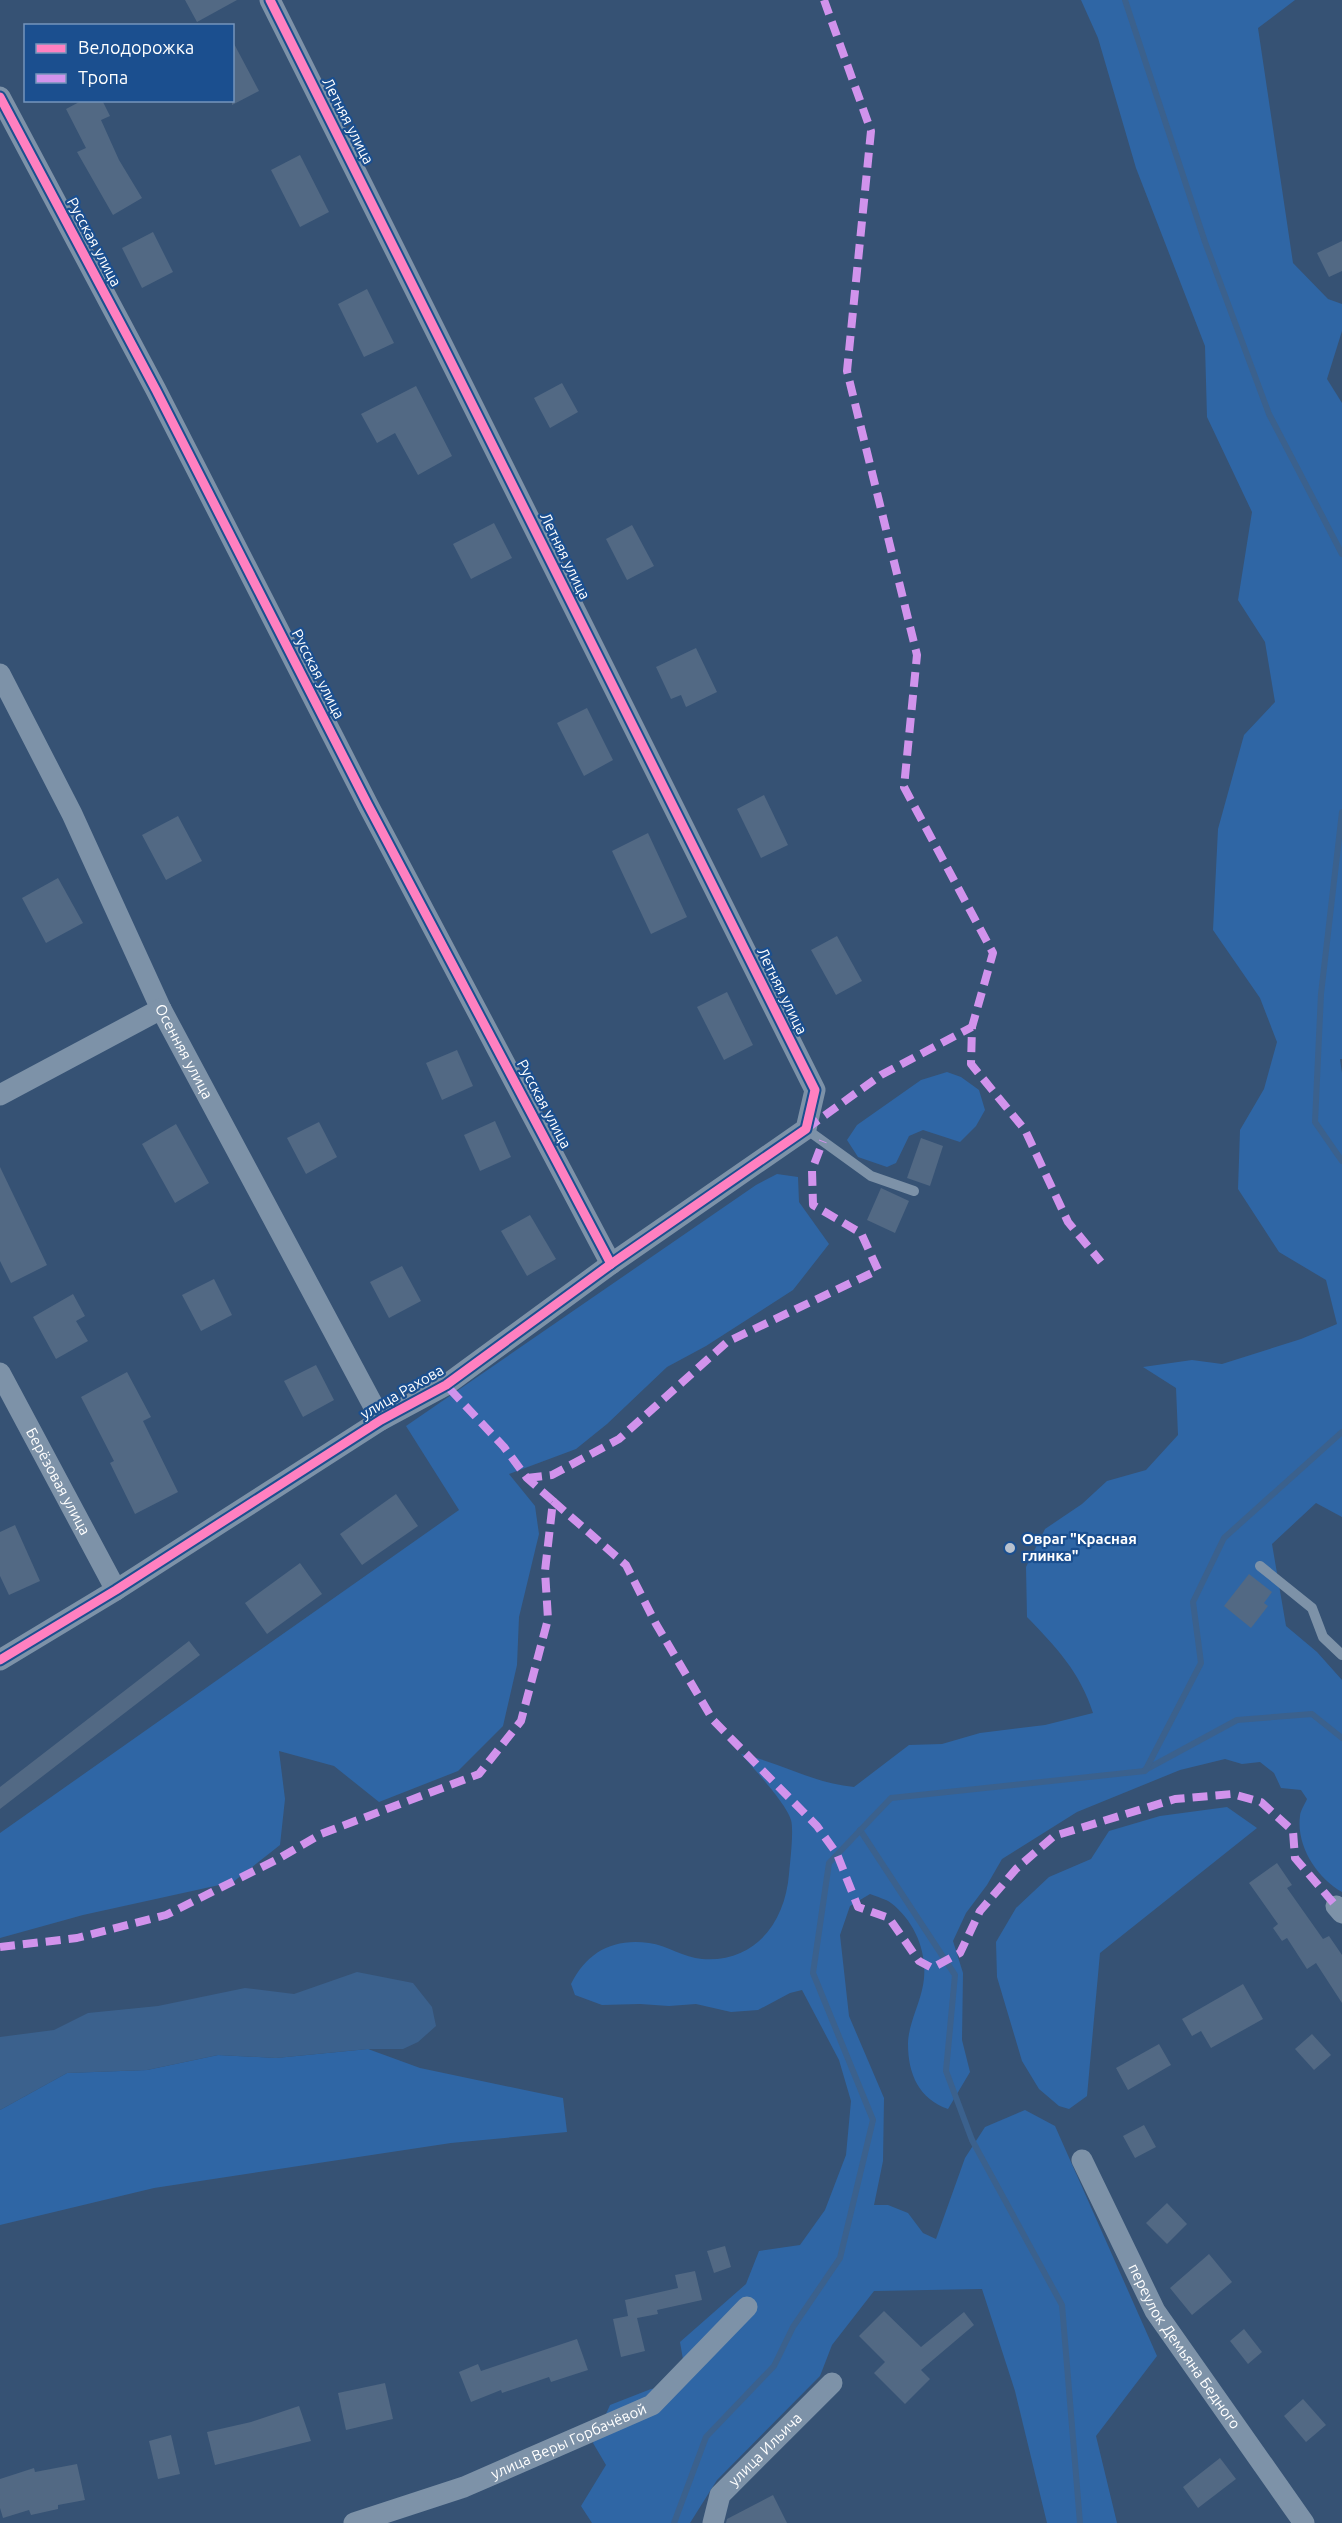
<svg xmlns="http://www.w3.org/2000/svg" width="1342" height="2523" font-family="Ubuntu,sans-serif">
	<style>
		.green { fill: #2f66a5 }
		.water { fill: #3b618d }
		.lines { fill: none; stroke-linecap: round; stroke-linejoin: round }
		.stream { stroke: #3b618d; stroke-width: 6 }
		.building { fill: #526984 }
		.lane { stroke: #7d92a8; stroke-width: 10 }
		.street { stroke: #7d92a8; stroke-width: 21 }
		.quiet { stroke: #d193ec; stroke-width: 8; stroke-dasharray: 15 8; stroke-linecap: butt }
		.cycleway-casing { stroke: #1b4f8f; stroke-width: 13 }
		.cycleway { stroke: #ff80c0; stroke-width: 9 }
		.poi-dot { fill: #b9c2ce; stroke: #1b4f8f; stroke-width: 2 }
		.labels { text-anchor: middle; stroke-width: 4.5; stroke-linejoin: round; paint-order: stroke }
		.street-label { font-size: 15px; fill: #fff; stroke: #1b4f8f }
		.poi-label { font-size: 15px; font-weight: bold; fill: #fff; stroke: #1b4f8f; text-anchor: start }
	</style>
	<rect width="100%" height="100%" fill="#365274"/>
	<!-- green -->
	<g class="green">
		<path d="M1081 0H1295L1258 28 1293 263 1328 299 1342 304V331L1327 379 1342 403V1059H1340L1342 1073V1517L1316 1503 1272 1544 1286 1626 1317 1652 1342 1680V1892C1317 1878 1296 1846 1300 1816 1300 1811 1305 1804 1307 1799L1301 1790 1281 1788 1274 1773 1260 1762 1242 1764 1225 1759 1180 1770 1077 1812 1002 1859 987 1885 966 1913 953 1941 963 1973 962 2040 970 2072 948 2109C919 2099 908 2074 908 2044 908 2027 918 2007 922 1990 930 1958 917 1923 891 1903 886 1899 877 1897 870 1894L850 1906 840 1935 849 2016 884 2098 883 2161 874 2205H888L908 2213 923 2233 936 2239 965 2158 985 2127 1025 2110 1055 2126 1157 2356 1096 2436 1117 2523H1047L1015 2391 982 2289 874 2291 832 2345 820 2376 717 2480 690 2523H592L581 2506 606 2465 593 2443 610 2405 651 2389 687 2383 680 2342 746 2284 759 2251 800 2245 825 2210 846 2155 851 2101 839 2060 802 1990 790 1993 758 2010 731 2012 696 2004 669 2006 640 2004 602 2005 575 1995 571 1984C587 1952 613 1938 649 1943 667 1945 684 1958 702 1959 755 1963 785 1923 789 1874 790 1863 794 1830 791 1820 786 1803 753 1768 741 1754 782 1763 812 1783 854 1787L909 1745 942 1744 980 1733 1045 1725 1093 1713C1080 1672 1056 1647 1027 1617L1026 1567 1045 1529 1082 1504 1107 1481 1146 1470 1178 1435 1176 1388 1143 1367 1192 1360 1222 1364 1301 1339 1337 1324 1326 1280 1279 1252 1238 1189 1240 1130 1264 1089 1277 1042 1260 998 1213 930 1218 829 1244 735 1275 702 1265 642 1238 600 1252 512 1207 417 1205 346 1136 168 1098 38Z"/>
		<path d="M947 1072 961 1077 979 1090 985 1110 976 1126 960 1142 923 1130 909 1136 896 1163 887 1167 858 1157 847 1140 857 1125 921 1080Z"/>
		<path d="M777 1174 798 1177 799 1202 829 1244 793 1290 706 1346 667 1367 607 1424 576 1449 509 1474 535 1506 539 1534 519 1617 517 1665 503 1726 458 1771 379 1802 334 1766 279 1751 285 1799 280 1845 233 1882 83 1915 0 1938V1833L459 1510 406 1426 756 1185Z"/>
		<path d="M1227 1807 1257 1828 1100 1953 1087 2096 1069 2109 1059 2106 1039 2089 1022 2061 997 1977 996 1942 1016 1908 1049 1877 1091 1859 1109 1831 1160 1816Z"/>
		<path d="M368 2049 420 2068 563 2098 567 2132 451 2143 154 2188 0 2225V2110L67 2073 147 2070 218 2055 276 2058Z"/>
	</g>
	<!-- water -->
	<path class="water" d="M357 1972 413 1983 432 2007 436 2026 418 2042 403 2049H368L276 2058 218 2055 147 2070 67 2073 0 2110V2037L54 2030 88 2013 158 2006 245 1988 294 1994Z"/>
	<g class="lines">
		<!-- stream -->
		<g class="stream">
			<path d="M1125 0 1205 242 1269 414 1342 554"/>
			<path d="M1342 812 1321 994 1315 1122 1342 1161"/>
			<path d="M1145 1770 1237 1720 1312 1714 1342 1738"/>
			<path d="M860 1830 955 1975 946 2071 972 2140 1062 2305 1080 2523"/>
			<path d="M674 2523 706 2437 774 2366 793 2327 840 2258 873 2120 813 1973 829 1863 891 1798 1145 1771 1201 1663 1193 1602 1224 1538 1342 1432"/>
		</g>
	</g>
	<!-- building -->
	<g class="building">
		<path d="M185 0H237L197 22Z"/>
		<path d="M232 40 259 91 232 105Z"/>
		<path d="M83 100H102L110 116 101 120 119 160 142 198 113 215 77 152 86 148 66 109Z"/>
		<path d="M300 155 329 212 300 227 271 170Z"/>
		<path d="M153 232 173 272 142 288 122 248Z"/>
		<path d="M1342 241V271L1329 277 1317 253Z"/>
		<path d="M367 289 394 343 364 357 338 304Z"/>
		<path d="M562 383 578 412 550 428 534 398Z"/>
		<path d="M416 386 452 456 418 475 395 433 377 443 361 414Z"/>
		<path d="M494 523 512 558 471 579 453 544Z"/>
		<path d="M632 525 654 566 627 580 606 539Z"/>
		<path d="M696 648 717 692 686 707 681 695 671 699 656 667Z"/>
		<path d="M587 708 613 760 584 776 557 723Z"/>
		<path d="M764 795 788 845 761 858 737 809Z"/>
		<path d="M178 816 202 861 166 880 142 835Z"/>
		<path d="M648 833 687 917 651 934 612 851Z"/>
		<path d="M58 878 83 923 46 943 22 898Z"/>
		<path d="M837 936 862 981 836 995 811 950Z"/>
		<path d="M727 992 753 1045 724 1060 697 1007Z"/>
		<path d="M457 1050 473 1086 442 1100 426 1063Z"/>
		<path d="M495 1121 511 1157 480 1171 464 1135Z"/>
		<path d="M319 1122 337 1157 306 1174 287 1138Z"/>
		<path d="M176 1124 209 1183 175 1203 142 1144Z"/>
		<path d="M921 1138 943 1146 930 1186 907 1178Z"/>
		<path d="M0 1167 47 1265 11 1283 0 1261Z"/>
		<path d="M881 1188 909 1201 895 1233 867 1220Z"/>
		<path d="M530 1215 556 1259 527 1276 501 1231Z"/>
		<path d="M402 1266 421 1301 389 1318 370 1282Z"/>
		<path d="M214 1279 232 1315 201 1331 182 1295Z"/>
		<path d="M73 1294 85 1316 76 1321 88 1341 56 1359 33 1317Z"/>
		<path d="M316 1365 334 1400 303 1417 284 1381Z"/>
		<path d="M127 1372 151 1417 143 1421 178 1492 135 1514 110 1463 114 1461 81 1397Z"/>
		<path d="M396 1494 418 1526 362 1565 340 1534Z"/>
		<path d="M15 1525 40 1581 9 1595 0 1576V1532Z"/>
		<path d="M300 1563 322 1594 267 1634 245 1603Z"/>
		<path d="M1249 1574 1272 1592 1264 1603 1268 1606 1251 1628 1224 1606Z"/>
		<path d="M189 1641 200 1655 0 1809V1787Z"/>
		<path d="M1277 1863 1292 1885 1287 1888 1323 1939 1329 1936 1342 1955V2003L1316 1963 1307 1969 1287 1938 1282 1941 1273 1928 1278 1924 1249 1883Z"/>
		<path d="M1243 1984 1263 2019 1211 2048 1201 2031 1192 2036 1182 2019Z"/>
		<path d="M1312 2034 1331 2055 1314 2070 1295 2049Z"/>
		<path d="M1159 2044 1171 2065 1128 2090 1116 2068Z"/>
		<path d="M1144 2125 1156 2147 1135 2158 1123 2136Z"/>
		<path d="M1167 2203 1187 2224 1167 2244 1146 2223Z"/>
		<path d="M725 2246 731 2267 714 2273 707 2251Z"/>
		<path d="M1209 2254 1232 2282 1192 2315 1170 2288Z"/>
		<path d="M695 2271 702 2300 657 2310 658 2314 637 2318 645 2351 621 2357 613 2319 628 2316 625 2300 678 2288 675 2275Z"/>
		<path d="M884 2311 921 2347 964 2312 974 2325 921 2370 930 2379 905 2404 874 2373 885 2362 859 2336Z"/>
		<path d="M1244 2329 1262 2352 1248 2364 1230 2341Z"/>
		<path d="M577 2339 588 2370 551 2382 549 2377 502 2393 501 2390 471 2402 459 2372 478 2364 481 2371Z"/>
		<path d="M385 2383 393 2419 346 2430 338 2393Z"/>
		<path d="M1303 2399 1326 2425 1306 2442 1284 2416Z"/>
		<path d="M299 2406 311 2441 215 2465 207 2432 251 2422Z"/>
		<path d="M171 2435 180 2474 158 2479 149 2441Z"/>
		<path d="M1220 2458 1236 2479 1198 2508 1183 2487Z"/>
		<path d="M77 2464 85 2500 58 2505V2509L31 2515 29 2510 3 2518 0 2508V2479L34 2468 35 2472Z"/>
		<path d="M773 2495 787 2523H726L727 2519Z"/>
	</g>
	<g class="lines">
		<!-- lane -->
		<g class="lane">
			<path d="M806 1129 871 1176 914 1191"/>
			<path d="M1260 1566 1312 1608 1323 1637 1342 1655"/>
		</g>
		<!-- street -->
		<g class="street">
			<path d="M0 97 156 390 368 805 611 1264"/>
			<path id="s1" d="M0 674 72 814 161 1009 381 1420"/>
			<path d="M0 1095 161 1009"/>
			<path id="s2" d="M0 1373 116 1590"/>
			<path d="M0 1660 116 1590 381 1420 446 1385 611 1264 806 1129 815 1090 270 0"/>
			<path d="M1336 1906 1342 1913"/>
			<path id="s3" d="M1082 2160 1155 2311 1304 2523"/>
			<path id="s4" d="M354 2523 464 2487 652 2405 747 2307"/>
			<path id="s5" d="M713 2523 720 2495 832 2383"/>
		</g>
		<!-- quiet -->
		<g class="quiet">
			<path d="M824 0 871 131 847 371 917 655 904 787 993 953 972 1027 971 1064 1025 1130 1068 1222 1101 1262"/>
			<path d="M806 1129 881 1075 972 1027"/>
			<path d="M527 1478 552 1475 619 1439 727 1342 878 1270 861 1233 813 1205 812 1170 823 1141"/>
			<path d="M553 1501 626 1565 656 1624 713 1720 817 1826 837 1854 858 1907 889 1918 919 1961 932 1968 960 1953 980 1911 1016 1869 1054 1836 1175 1799 1232 1794 1261 1802 1293 1831 1295 1858 1336 1906"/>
			<path d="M0 1947 77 1938 166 1915 278 1859 321 1834 479 1774 521 1721 548 1619 545 1571 553 1501 527 1478 504 1447 446 1385"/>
		</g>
		<defs>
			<g id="cycleway">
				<path d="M0 97 156 390 368 805 611 1264"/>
				<path d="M0 1660 116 1590 381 1420 446 1385 611 1264 806 1129 815 1090 270 0"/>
			</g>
		</defs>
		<!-- cycleway casing -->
		<use href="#cycleway" class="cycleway-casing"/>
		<!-- cycleway -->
		<use href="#cycleway" class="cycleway"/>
	</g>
	<!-- markers -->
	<circle class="poi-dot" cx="1010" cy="1548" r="6"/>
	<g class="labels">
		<!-- street labels -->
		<g class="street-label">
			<text transform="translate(348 121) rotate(63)" y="5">Летняя улица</text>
			<text transform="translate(94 242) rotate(62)" y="5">Русская улица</text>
			<text transform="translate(565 556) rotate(64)" y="5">Летняя улица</text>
			<text transform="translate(318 674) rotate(63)" y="5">Русская улица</text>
			<text transform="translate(782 991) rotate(64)" y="5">Летняя улица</text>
			<text dy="5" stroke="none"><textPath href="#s1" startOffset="420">Осенняя улица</textPath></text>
			<text transform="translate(544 1104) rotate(62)" y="5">Русская улица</text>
			<text transform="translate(402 1392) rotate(-30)" y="5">улица Рахова</text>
			<text dy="5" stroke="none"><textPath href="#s2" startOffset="123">Берёзовая улица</textPath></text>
			<text dy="5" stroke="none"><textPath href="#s3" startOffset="213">переулок Демьяна Бедного</textPath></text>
			<text dy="5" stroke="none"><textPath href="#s4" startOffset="230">улица Веры Горбачёвой</textPath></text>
			<text dy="5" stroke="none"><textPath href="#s5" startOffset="93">улица Ильича</textPath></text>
		</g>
		<!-- poi labels -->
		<g class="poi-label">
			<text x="1022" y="1544">Овраг "Красная<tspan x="1022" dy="17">глинка"</tspan></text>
		</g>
	</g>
	<!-- legend -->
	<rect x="24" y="24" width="210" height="78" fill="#1b4f8f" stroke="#7695bc" stroke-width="1.5"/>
	<rect x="36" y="44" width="30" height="9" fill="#ff80c0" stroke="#7695bc" stroke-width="1.5"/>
	<text x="78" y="54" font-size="18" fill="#ffffff">Велодорожка</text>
	<rect x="36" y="74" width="30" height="9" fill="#d193ec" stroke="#7695bc" stroke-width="1.5"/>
	<text x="78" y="84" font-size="18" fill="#ffffff">Тропа</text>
</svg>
